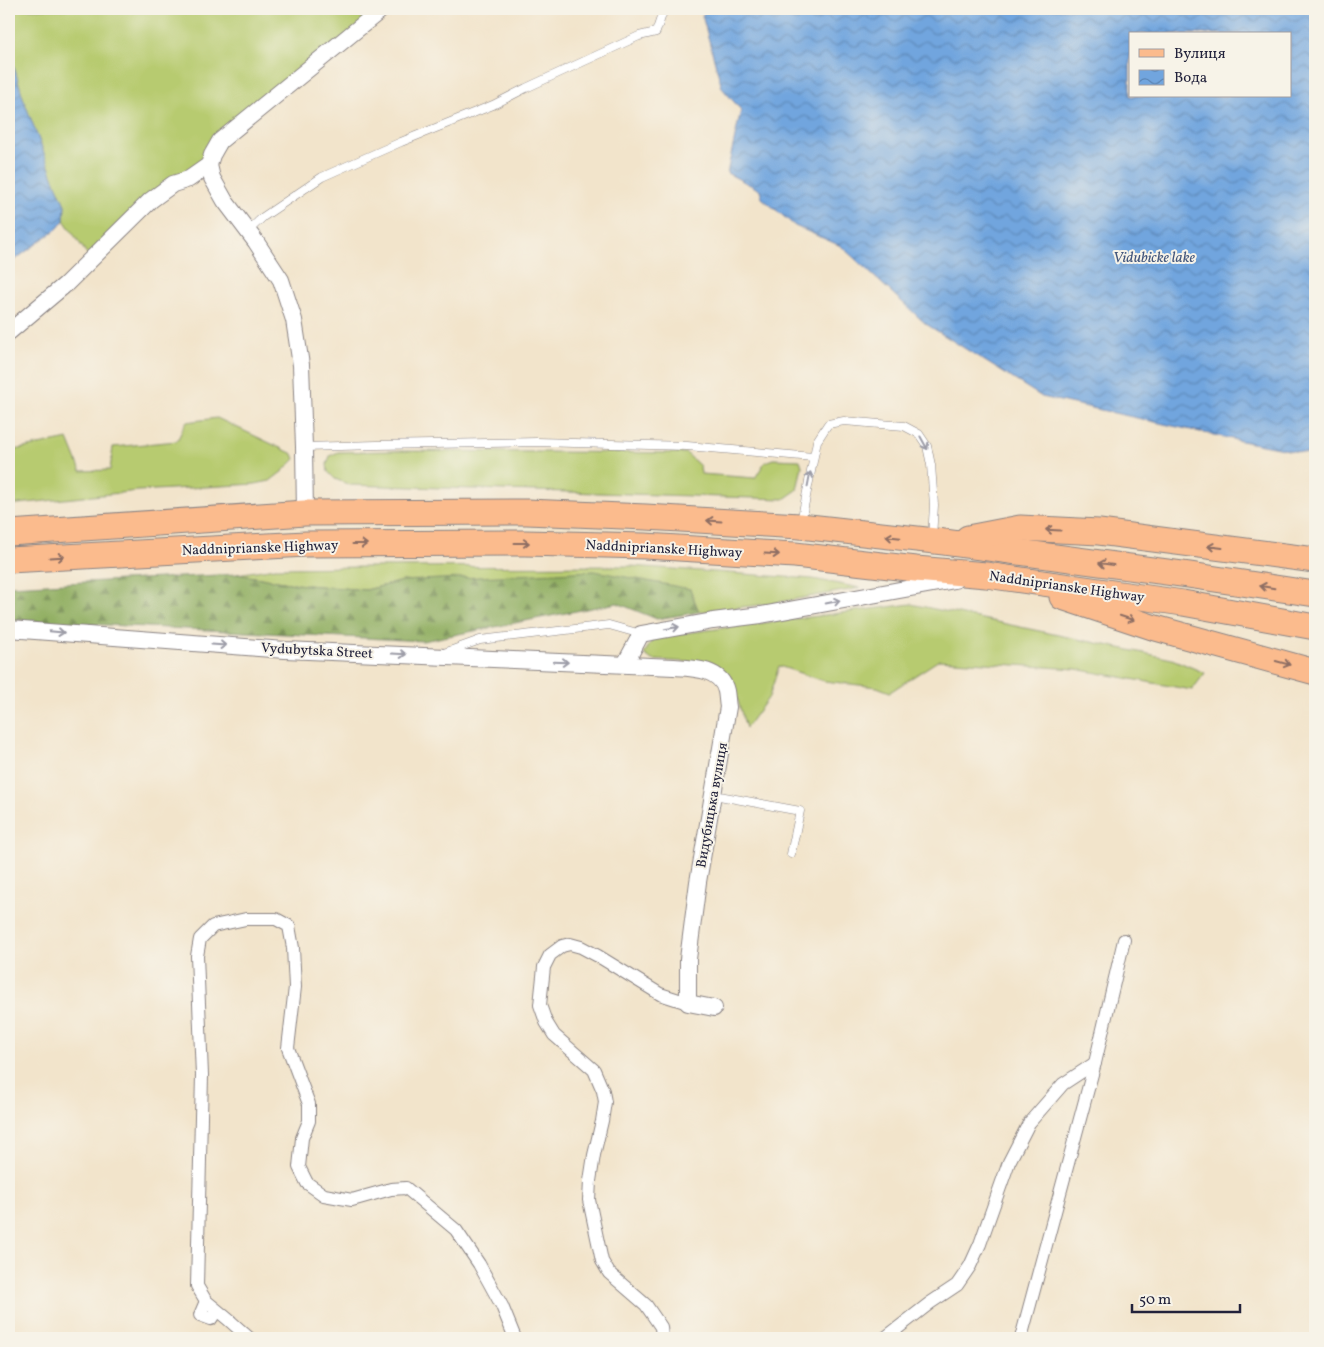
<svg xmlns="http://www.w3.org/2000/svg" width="1324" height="1347" font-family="Vollkorn,serif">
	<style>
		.grass { fill: #b7cb6f; stroke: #6c7655 }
		.forest { fill: url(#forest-firs); stroke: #5a684e }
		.water { fill: url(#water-waves); stroke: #4a648c; fill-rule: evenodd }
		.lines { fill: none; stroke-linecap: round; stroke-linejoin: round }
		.service-casing { stroke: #8a8383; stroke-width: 9 }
		.pedestrian-casing { stroke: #8a8383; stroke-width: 14 }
		.minor-casing { stroke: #8a8383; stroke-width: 18 }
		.primary-casing { stroke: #8a8383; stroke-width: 27 }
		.service { stroke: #fff; stroke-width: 8 }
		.pedestrian { stroke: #fff; stroke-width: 12 }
		.minor { stroke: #fff; stroke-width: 16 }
		.primary { stroke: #fbbb8d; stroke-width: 25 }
		.oneway { stroke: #9c9ca7 }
		.oneway2 { stroke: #8e6e64 }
		.labels { text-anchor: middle; stroke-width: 4; stroke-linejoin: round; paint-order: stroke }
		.street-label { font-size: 14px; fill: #22223b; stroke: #f7f3e8 }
		.water-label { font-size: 15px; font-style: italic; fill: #42567c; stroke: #f7f3e8 }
	</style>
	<defs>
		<pattern id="forest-firs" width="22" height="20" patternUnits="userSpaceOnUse" patternTransform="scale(1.25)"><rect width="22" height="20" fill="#91af62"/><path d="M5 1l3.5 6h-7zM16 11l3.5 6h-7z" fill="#768e52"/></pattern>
		<pattern id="water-waves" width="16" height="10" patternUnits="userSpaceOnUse" patternTransform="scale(1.25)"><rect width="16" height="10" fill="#71a5de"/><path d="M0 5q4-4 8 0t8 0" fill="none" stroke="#5c86b5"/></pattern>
	</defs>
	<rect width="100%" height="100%" fill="#f7f3e8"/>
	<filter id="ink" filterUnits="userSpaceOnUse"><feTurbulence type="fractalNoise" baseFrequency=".02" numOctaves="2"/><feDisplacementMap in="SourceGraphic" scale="10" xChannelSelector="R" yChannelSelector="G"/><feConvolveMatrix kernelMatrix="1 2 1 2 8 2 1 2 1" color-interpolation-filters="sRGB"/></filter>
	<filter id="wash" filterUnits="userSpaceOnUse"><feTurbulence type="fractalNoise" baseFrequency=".0096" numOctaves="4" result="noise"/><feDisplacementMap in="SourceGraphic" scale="20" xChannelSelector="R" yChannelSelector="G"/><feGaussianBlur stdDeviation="1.12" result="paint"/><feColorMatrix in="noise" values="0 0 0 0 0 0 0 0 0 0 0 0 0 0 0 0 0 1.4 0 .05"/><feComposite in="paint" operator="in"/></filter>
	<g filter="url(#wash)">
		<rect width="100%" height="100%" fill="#f2e4cb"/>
		<!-- grass -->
		<g class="grass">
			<path d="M9 9H382L234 129 209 165 151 200 91 260 64 220 65 205 55 182 24 101 9 50Z"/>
			<path d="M217 418 293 454 295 459 283 471 270 481 255 484 138 491 9 505V451L68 439 81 471 110 470 113 447 177 441 186 422Z"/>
			<path d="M391 451 686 453 700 466 701 474 755 478 765 462 773 459 800 460 802 466 797 490 784 499 350 485 335 479 328 472 327 464 330 456 338 452Z"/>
			<path d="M631 566 813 579 860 588 768 604 699 612 690 589 403 581 366 590 295 584 237 574 275 568 366 567Z"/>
			<path d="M911 604 1172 659 1205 673 1192 690 1076 669 939 660 890 692 877 687 824 681 779 666 769 697 746 728 731 678 707 663 652 660 644 654 654 637Z"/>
		</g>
		<!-- forest -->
		<path class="forest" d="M594 571 690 589 699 612 657 619 617 603 423 641 9 620V586L237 574 295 584 366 590 403 581Z"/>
		<!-- water -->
		<g class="water">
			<path d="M708 9H1315V455L1241 441 1042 397 926 324 841 246 795 226 762 198 760 190 727 173 741 110 722 88 702 15ZM1130 34H1290V96H1130Z"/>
			<path d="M9 50 24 101 55 182 65 205 64 220 58 228 9 264Z"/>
		</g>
	</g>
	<g filter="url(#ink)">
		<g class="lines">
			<defs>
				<g id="service">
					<path d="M248 231 263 217 322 177 401 142 493 105 526 88 639 36 656 32 664 9"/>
					<path d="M304 447 377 445 537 442 687 446 813 457"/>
					<path d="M801 522 817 441 828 424 844 421 904 426 919 434 927 446 931 465 934 505 932 538"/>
					<path d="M444 653 480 640 609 625 641 634"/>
					<path d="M714 795 800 811 791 854"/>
				</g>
				<g id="pedestrian">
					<path d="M206 1301 197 1286 202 1075 197 956 200 939 213 926 246 919H276L289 926 293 948 295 987 288 1048 309 1104V1121L302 1138 299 1167 307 1183 324 1195 352 1200 391 1189 406 1188 456 1230 479 1264 502 1306 515 1338"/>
					<path d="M217 1310 211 1319 200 1315 206 1301C221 1313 235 1325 249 1338"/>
					<path d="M662 1338 661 1327 646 1305 609 1273 602 1261 589 1200 590 1181 594 1155 602 1121 605 1102 603 1091 594 1070 554 1035 546 1022 540 1005 544 967 550 955 562 946 570 944 581 947 598 956 660 994 688 1003"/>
					<path d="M885 1338 930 1303 957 1285 970 1266 980 1244 1009 1162 1029 1123 1063 1084 1095 1063"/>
					<path d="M1021 1338 1095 1063 1124 940"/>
				</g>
				<g id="minor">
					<path d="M209 165 212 178 225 201 256 242 281 280 294 320 301 365 304 447 305 513"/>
					<path d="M9 332 66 284 151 200 173 184 189 179 209 165 212 155 220 141 382 9"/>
					<path d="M9 629 285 650 674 667C692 668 721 668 726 691 727 696 727 702 728 707L698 882 688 959V1003L714 1008"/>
					<path d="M625 664 641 634 713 621 761 615 955 580"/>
				</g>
				<g id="primary">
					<path d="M9 533 305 513 527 512 646 517 800 526 944 542 1189 575 1315 594"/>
					<path d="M968 538 1020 528 1099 532 1315 560"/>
					<path d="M9 560 306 544 525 543 645 546 795 555 916 569 986 575 1183 603 1315 627"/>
					<path d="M1062 597 1152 627 1315 672"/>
				</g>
			</defs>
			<!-- service casing -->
			<use href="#service" class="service-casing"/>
			<!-- pedestrian casing -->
			<use href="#pedestrian" class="pedestrian-casing"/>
			<!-- minor casing -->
			<use href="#minor" class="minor-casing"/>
			<!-- primary casing -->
			<use href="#primary" class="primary-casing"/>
			<!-- service -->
			<use href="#service" class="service"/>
			<!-- pedestrian -->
			<use href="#pedestrian" class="pedestrian"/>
			<!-- minor -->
			<use href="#minor" class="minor"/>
			<!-- primary -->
			<use href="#primary" class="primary"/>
		</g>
		<!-- one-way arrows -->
		<defs><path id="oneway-shaft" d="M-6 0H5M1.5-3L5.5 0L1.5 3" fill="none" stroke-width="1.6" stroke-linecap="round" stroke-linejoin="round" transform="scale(1.25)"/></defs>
		<g class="oneway">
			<use href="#oneway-shaft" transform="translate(924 443) rotate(61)"/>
			<use href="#oneway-shaft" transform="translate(809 479) rotate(-79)"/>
			<use href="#oneway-shaft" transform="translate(833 602) rotate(-11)"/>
			<use href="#oneway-shaft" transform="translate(672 628) rotate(-10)"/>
			<use href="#oneway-shaft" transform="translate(57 632) rotate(5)"/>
			<use href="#oneway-shaft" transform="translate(219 645) rotate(4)"/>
			<use href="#oneway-shaft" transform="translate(399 654) rotate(3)"/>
			<use href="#oneway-shaft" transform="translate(561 662) rotate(2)"/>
		</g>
		<g class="oneway2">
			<use href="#oneway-shaft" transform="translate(714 521) rotate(-176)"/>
			<use href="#oneway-shaft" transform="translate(1053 530) rotate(-177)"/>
			<use href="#oneway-shaft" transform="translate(893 537) rotate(-174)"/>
			<use href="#oneway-shaft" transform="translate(522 543)"/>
			<use href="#oneway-shaft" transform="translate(360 544)"/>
			<use href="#oneway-shaft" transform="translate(1215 547) rotate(-173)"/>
			<use href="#oneway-shaft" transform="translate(772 554) rotate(3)"/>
			<use href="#oneway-shaft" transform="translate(57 557) rotate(-3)"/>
			<use href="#oneway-shaft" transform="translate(1106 564) rotate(-172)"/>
			<use href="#oneway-shaft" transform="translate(1267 587) rotate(-171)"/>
			<use href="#oneway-shaft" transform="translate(1127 618) rotate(18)"/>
			<use href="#oneway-shaft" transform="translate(1283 663) rotate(15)"/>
		</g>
	</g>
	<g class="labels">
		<!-- street labels -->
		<g class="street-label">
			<text transform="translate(260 547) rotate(-2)" y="5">Naddniprianske Highway</text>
			<text transform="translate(664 548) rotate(3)" y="5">Naddniprianske Highway</text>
			<text transform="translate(1067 586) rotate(8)" y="5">Naddniprianske Highway</text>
			<text transform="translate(317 650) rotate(3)" y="5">Vydubytska Street</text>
			<text transform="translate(711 805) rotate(-80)" y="5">Видубицька вулиця</text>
		</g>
		<!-- water labels -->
		<g class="water-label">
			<text x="1154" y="262">Vidubicke lake</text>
		</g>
	</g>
	<!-- margin -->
	<rect width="1324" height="1347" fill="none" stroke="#f7f3e8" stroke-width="30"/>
	<!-- legend -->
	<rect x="1129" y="32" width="162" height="65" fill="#f7f3e8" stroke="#a29fa3"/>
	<rect x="1139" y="49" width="25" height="8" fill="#fbbb8d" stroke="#a29fa3"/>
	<text x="1174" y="58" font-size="15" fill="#22223b">Вулиця</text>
	<rect x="1139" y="70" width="25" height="15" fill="url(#water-waves)" stroke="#a29fa3"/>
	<text x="1174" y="82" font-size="15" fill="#22223b">Вода</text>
	<!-- scale -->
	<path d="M1132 1304v8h108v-8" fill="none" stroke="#22223b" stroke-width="2.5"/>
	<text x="1139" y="1304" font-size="15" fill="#22223b" stroke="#f7f3e8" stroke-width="4" paint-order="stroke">50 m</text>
</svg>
